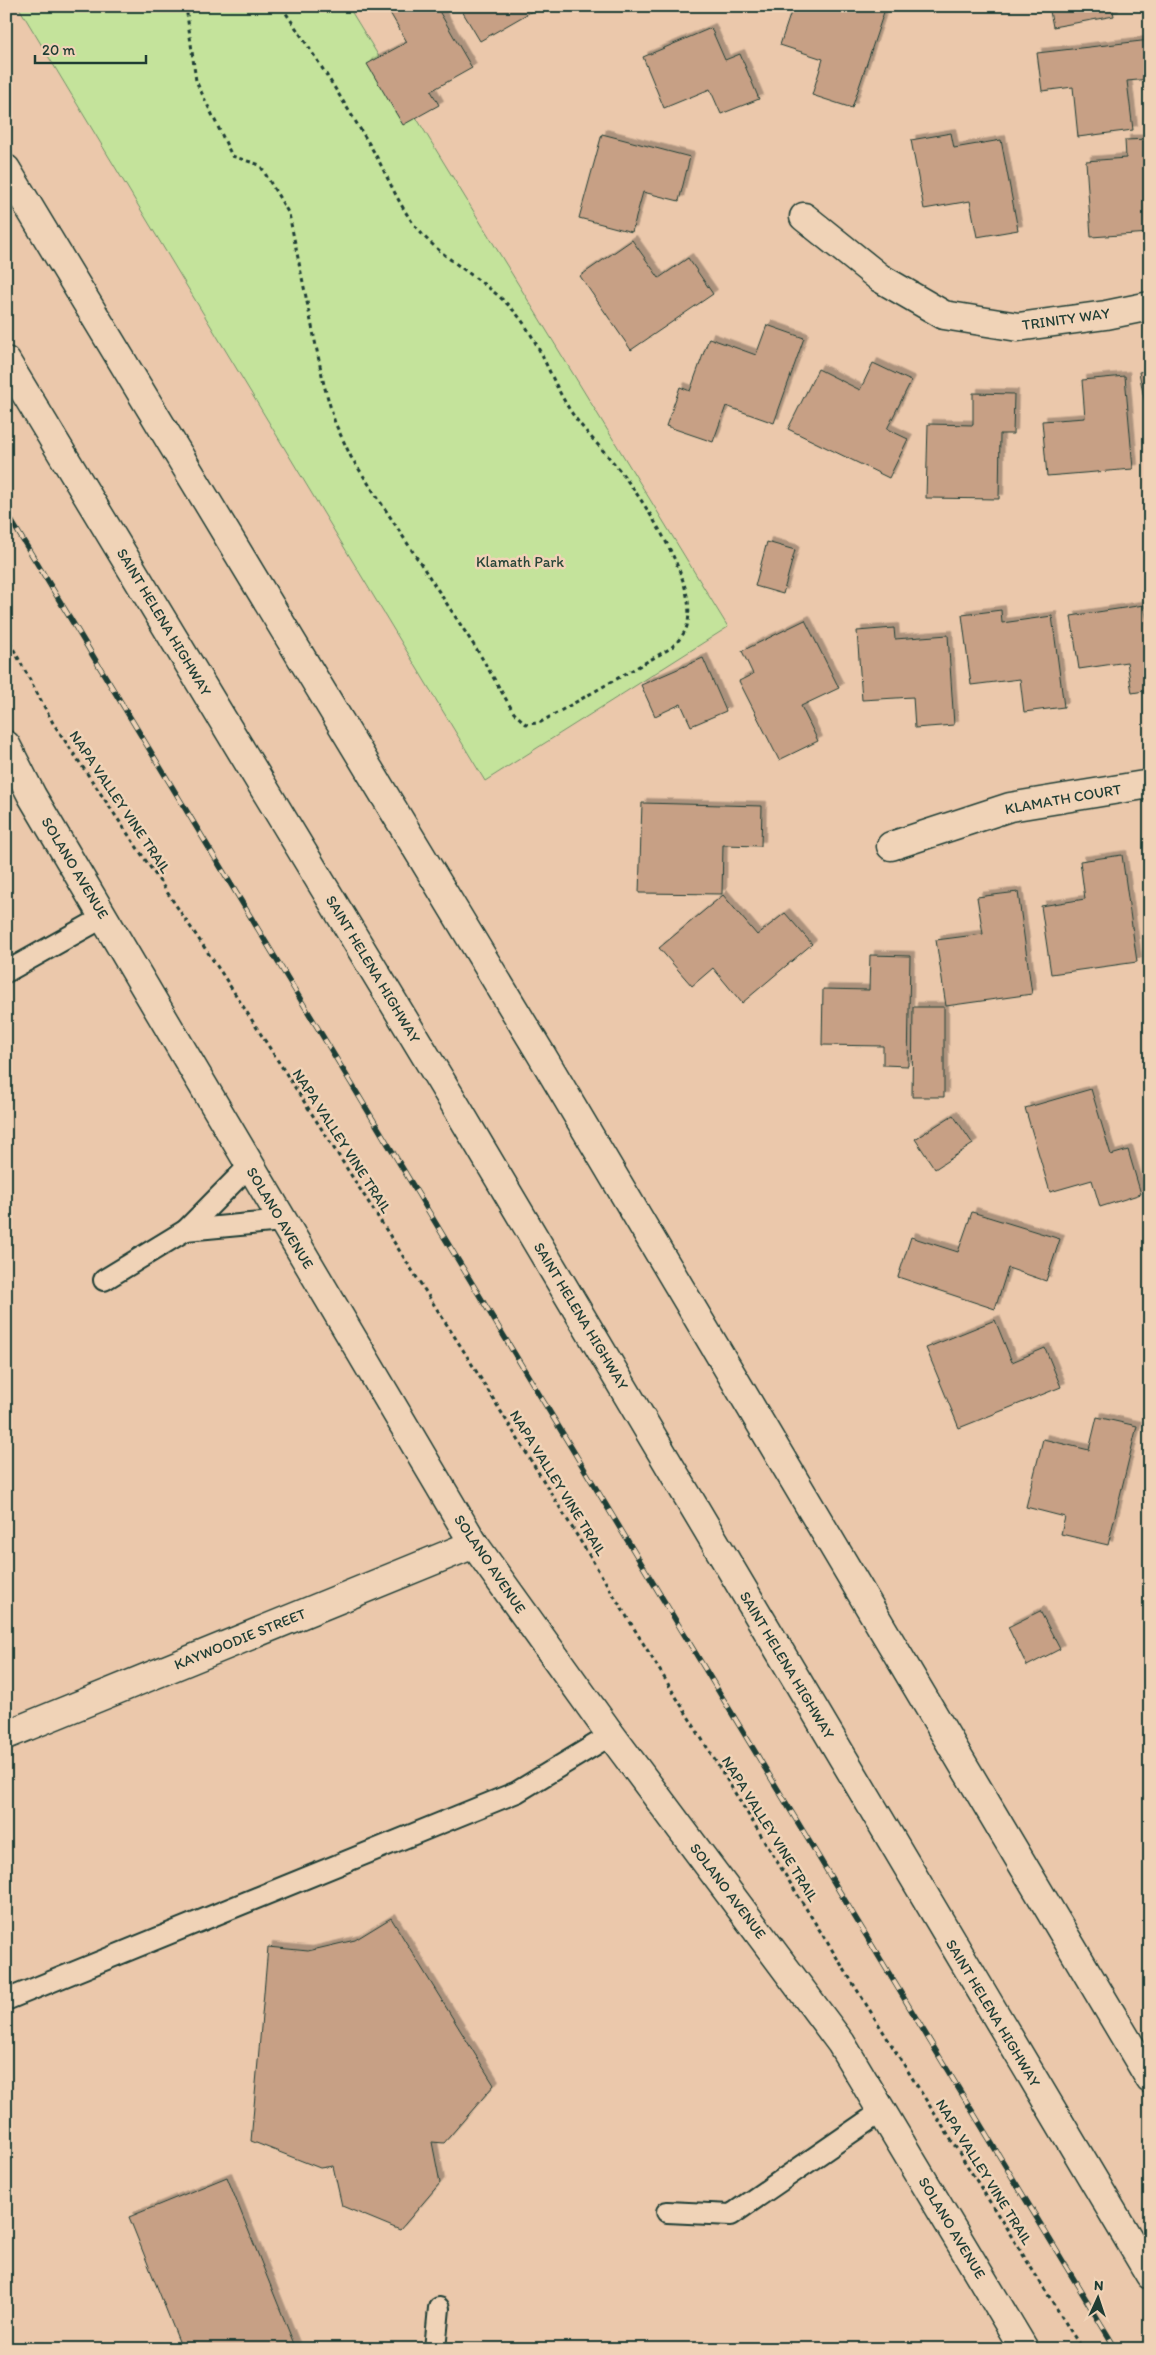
<svg xmlns="http://www.w3.org/2000/svg" width="1156" height="2355" font-family="Itim,sans-serif">
	<style>
		.green { fill: #c4e39b; stroke: #729068 }
		.building { fill: #c7a085; stroke: #1f3d34; filter: url(#shadow) }
		.lines { fill: none; stroke-linecap: round; stroke-linejoin: round }
		.lane-casing { stroke: #1f3d34; stroke-width: 24 }
		.street-casing { stroke: #1f3d34; stroke-width: 31 }
		.secondary-casing { stroke: #1f3d34; stroke-width: 31 }
		.highway-casing { stroke: #1f3d34; stroke-width: 31 }
		.path { stroke: #1f3d34; stroke-width: 3; stroke-dasharray: 4 4; stroke-linecap: butt }
		.lane { stroke: #f0d3b7; stroke-width: 20 }
		.street { stroke: #f0d3b7; stroke-width: 28 }
		.secondary { stroke: #f0d3b7; stroke-width: 28 }
		.highway { stroke: #f0d3b7; stroke-width: 28 }
		.rail-casing { stroke: #1f3d34; stroke-width: 5.5 }
		.rail { stroke: #f0d3b7; stroke-width: 4; stroke-dasharray: 11; stroke-linecap: butt }
		.labels { text-anchor: middle; stroke-width: 5; stroke-linejoin: round; paint-order: stroke }
		.street-label { font-size: 15px; fill: #1f3d34; stroke: #f0d3b7 }
		.park-label { font-size: 15px; fill: #274539; stroke: #f0d3b7 }
	</style>
	<defs>
		<filter id="shadow"><feDropShadow dx="4.5" dy="-4.5" stdDeviation="0" flood-color="#0004"/></filter>
	</defs>
	<rect width="100%" height="100%" fill="#ebc8ab"/>
	<filter id="ink" filterUnits="userSpaceOnUse"><feTurbulence type="fractalNoise" baseFrequency=".02" numOctaves="2"/><feDisplacementMap in="SourceGraphic" scale="10" xChannelSelector="R" yChannelSelector="G"/><feConvolveMatrix kernelMatrix="1 2 1 2 8 2 1 2 1" color-interpolation-filters="sRGB"/></filter>
	<g filter="url(#ink)">
		<!-- green -->
		<path class="green" d="M18 6H348L728 627 485 781Z"/>
		<!-- building -->
		<g class="building">
			<path d="M397 6H436L472 68 431 91 439 105 403 125 367 64 407 42 389 11Z"/>
			<path d="M459 6H541L480 41Z"/>
			<path d="M793 6H838L849 10 850 6H886L852 108 812 95 823 59 780 45Z"/>
			<path d="M1049 6H1112L1114 16 1053 27Z"/>
			<path d="M711 28 725 60 740 54 759 99 721 114 710 89 664 108 643 57Z"/>
			<path d="M1150 40V79L1127 81 1133 130 1078 137 1073 87 1042 91 1037 53Z"/>
			<path d="M951 133 954 148 1001 140 1018 230 977 237 970 201 924 209 911 140Z"/>
			<path d="M602 134 690 157 679 201 643 192 632 232 579 218Z"/>
			<path d="M1150 139V179H1147L1150 233 1091 237 1086 161 1126 158 1125 140Z"/>
			<path d="M632 240 659 278 688 258 713 294 631 350 580 276Z"/>
			<path d="M767 325 804 338 774 423 726 406 713 442 666 426 680 387 690 391 709 338 756 355Z"/>
			<path d="M873 363 911 381 887 429 908 439 889 478 788 429 818 369 860 390Z"/>
			<path d="M1150 370V419H1148L1139 372Z"/>
			<path d="M1125 376 1133 469 1047 476 1042 421 1085 418 1082 380Z"/>
			<path d="M973 393 1014 394 1013 434H1000L999 499 926 498 928 424 973 425Z"/>
			<path d="M767 542 795 550 783 594 755 586Z"/>
			<path d="M1144 605 1150 640V690L1132 693 1127 662 1079 669 1071 616Z"/>
			<path d="M1001 610 1002 623 1052 616 1064 707 1024 712 1020 679 971 685 962 615Z"/>
			<path d="M805 620 839 688 801 706 818 741 779 760 739 681 753 674 742 651Z"/>
			<path d="M894 628 895 639 948 635 954 725 915 728 913 697 862 700 857 631Z"/>
			<path d="M703 658 726 711 691 726 681 704 655 716 641 685Z"/>
			<path d="M642 803 762 806 761 846 723 845 722 894 639 893Z"/>
			<path d="M1122 855 1137 962 1051 974 1041 906 1085 899 1080 861Z"/>
			<path d="M1018 892 1032 994 946 1006 936 940 983 934 977 897Z"/>
			<path d="M723 895 757 935 785 913 812 944 742 1003 713 968 692 986 659 948Z"/>
			<path d="M870 955 910 956 908 1066 883 1065V1046L822 1045 823 989 869 990Z"/>
			<path d="M913 1007H944V1097H912Z"/>
			<path d="M1091 1089 1111 1155 1128 1150 1141 1194 1100 1207 1092 1180 1050 1192 1025 1108Z"/>
			<path d="M953 1115 973 1144 935 1169 915 1139Z"/>
			<path d="M972 1212 1060 1239 1046 1281 1008 1268 995 1309 898 1277 911 1237 958 1252Z"/>
			<path d="M995 1320 1012 1362 1045 1348 1061 1387 959 1428 926 1348Z"/>
			<path d="M1097 1417 1137 1426 1108 1545 1061 1534 1065 1517 1026 1507 1043 1439 1089 1450Z"/>
			<path d="M1040 1611 1060 1649 1027 1666 1008 1627Z"/>
			<path d="M391 1918 494 2085 444 2143 432 2142 440 2183 400 2230 342 2206 333 2166 320 2168 251 2141 268 1947 308 1951 355 1940Z"/>
			<path d="M227 2177 296 2349H182L129 2217Z"/>
		</g>
		<g class="lines">
			<defs>
				<g id="lane">
					<path d="M6 972 104 917"/>
					<path d="M186 1230 282 1221"/>
					<path d="M104 1280 186 1230 249 1166"/>
					<path d="M6 2000 517 1792 611 1735"/>
					<path d="M667 2212 731 2215 882 2111"/>
					<path d="M435 2349 439 2308"/>
				</g>
				<g id="street">
					<path d="M804 217 880 278 944 315 1018 327 1106 315 1150 306"/>
					<path d="M891 846 1010 807 1150 784"/>
					<path d="M6 1735 474 1544"/>
				</g>
				<path id="secondary" d="M6 745 32 796 474 1544 611 1735 841 2043 1024 2349"/>
				<g id="highway">
					<path d="M6 169 541 1054 1150 2079"/>
					<path d="M6 361 456 1106 1150 2275"/>
				</g>
			</defs>
			<!-- lane casing -->
			<use href="#lane" class="lane-casing"/>
			<!-- street casing -->
			<use href="#street" class="street-casing"/>
			<!-- secondary casing -->
			<use href="#secondary" class="secondary-casing"/>
			<!-- highway casing -->
			<use href="#highway" class="highway-casing"/>
			<!-- path -->
			<g class="path">
				<path d="M192 6 187 14 196 81 232 156 260 165 289 214 324 385 335 423 351 457 479 653 514 713 526 724 539 723 671 648C678 641 684 635 687 626 700 582 640 495 613 462 599 445 582 429 570 410 550 379 539 339 514 311 485 279 443 261 416 227 398 204 388 177 374 152 344 102 314 54 281 6"/>
				<path d="M6 635 53 723 223 975 465 1353 797 1894 1082 2349"/>
			</g>
			<!-- lane -->
			<use href="#lane" class="lane"/>
			<!-- street -->
			<use href="#street" class="street"/>
			<!-- secondary -->
			<use href="#secondary" class="secondary"/>
			<!-- highway -->
			<use href="#highway" class="highway"/>
			<defs>
				<path id="rail" d="M6 512 1116 2349"/>
			</defs>
			<!-- rail casing -->
			<use href="#rail" class="rail-casing"/>
			<!-- rail -->
			<use href="#rail" class="rail"/>
		</g>
	</g>
	<g class="labels">
		<!-- street labels -->
		<g class="street-label">
			<text transform="translate(1066 319) rotate(-8)" y="5">TRINITY WAY</text>
			<text transform="translate(164 622) rotate(59)" y="5">SAINT HELENA HIGHWAY</text>
			<text transform="translate(1063 799) rotate(-10)" y="5">KLAMATH COURT</text>
			<text transform="translate(120 802) rotate(56)" y="5">NAPA VALLEY VINE TRAIL</text>
			<text transform="translate(75 868) rotate(59)" y="5">SOLANO AVENUE</text>
			<text transform="translate(373 969) rotate(59)" y="5">SAINT HELENA HIGHWAY</text>
			<text transform="translate(342 1141) rotate(57)" y="5">NAPA VALLEY VINE TRAIL</text>
			<text transform="translate(280 1218) rotate(59)" y="5">SOLANO AVENUE</text>
			<text transform="translate(581 1316) rotate(59)" y="5">SAINT HELENA HIGHWAY</text>
			<text transform="translate(558 1483) rotate(58)" y="5">NAPA VALLEY VINE TRAIL</text>
			<text transform="translate(490 1564) rotate(56)" y="5">SOLANO AVENUE</text>
			<text transform="translate(240 1639) rotate(-22)" y="5">KAYWOODIE STREET</text>
			<text transform="translate(787 1665) rotate(59)" y="5">SAINT HELENA HIGHWAY</text>
			<text transform="translate(770 1829) rotate(58)" y="5">NAPA VALLEY VINE TRAIL</text>
			<text transform="translate(728 1891) rotate(53)" y="5">SOLANO AVENUE</text>
			<text transform="translate(993 2013) rotate(59)" y="5">SAINT HELENA HIGHWAY</text>
			<text transform="translate(984 2172) rotate(58)" y="5">NAPA VALLEY VINE TRAIL</text>
			<text transform="translate(952 2228) rotate(59)" y="5">SOLANO AVENUE</text>
		</g>
		<!-- park labels -->
		<g class="park-label">
			<text x="520" y="567">Klamath Park</text>
		</g>
	</g>
	<!-- margin -->
	<rect width="1156" height="2355" fill="none" stroke="#f0d3b7" stroke-width="25"/>
	<rect x="12" y="12" width="1131" height="2330" fill="none" stroke="#1f3d34" stroke-width="2" filter="url(#ink)"/>
	<!-- north arrow -->
	<g transform="translate(1098 2298) rotate(3)" stroke="#f0d3b7" stroke-width="4" paint-order="stroke">
	<path d="M0-4L9 19L0 12L-9 19Z" fill="#1f3d34"/>
	<text y="-8" font-size="14" font-weight="bold" text-anchor="middle" fill="#1f3d34">N</text>
	</g>
	<!-- scale -->
	<path d="M35 55v8h111v-8" fill="none" stroke="#1f3d34" stroke-width="2.5"/>
	<text x="42" y="55" font-size="15" fill="#1f3d34" stroke="#f0d3b7" stroke-width="4" paint-order="stroke">20 m</text>
</svg>
